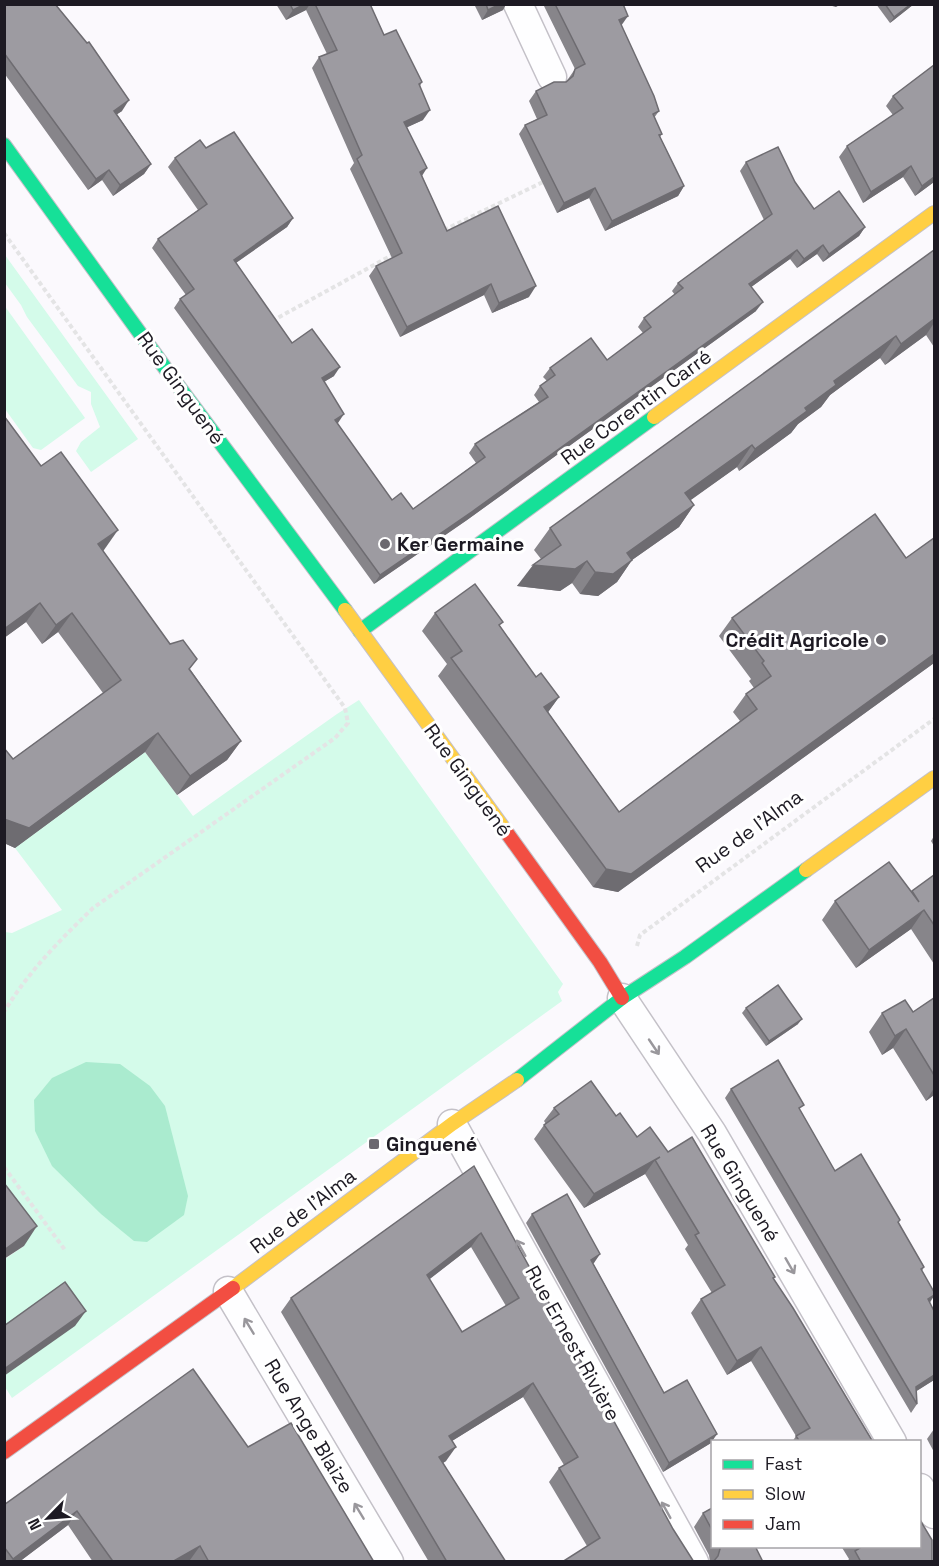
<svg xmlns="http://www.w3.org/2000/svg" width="939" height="1566" font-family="'Space Grotesk',sans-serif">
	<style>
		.green { fill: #d4fbea }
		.water { fill: #aaebcf }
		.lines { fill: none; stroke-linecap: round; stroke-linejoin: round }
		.street-casing { stroke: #c4c1c8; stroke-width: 31 }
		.fast-casing { stroke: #c4c1c8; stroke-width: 16 }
		.slow-casing { stroke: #c4c1c8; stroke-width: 16 }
		.jam-casing { stroke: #c4c1c8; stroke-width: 16 }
		.path { stroke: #e4e4e5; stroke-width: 4; stroke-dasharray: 4.5 3; stroke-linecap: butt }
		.street { stroke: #fefeff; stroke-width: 28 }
		.fast { stroke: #16e098; stroke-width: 14 }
		.slow { stroke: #ffcf43; stroke-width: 14 }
		.jam { stroke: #f24e42; stroke-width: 14 }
		.wall { fill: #87858a; fill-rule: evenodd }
		.shaded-wall { fill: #6e6c71 }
		.building { fill: #9d9ba1; stroke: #6e6c71; stroke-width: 1.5; fill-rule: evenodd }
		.oneway { stroke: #99979c }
		.poi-dot { fill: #6b686f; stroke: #fff; stroke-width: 2 }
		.labels { text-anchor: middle; stroke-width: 6; stroke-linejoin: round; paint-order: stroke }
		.street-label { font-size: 20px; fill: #1d1a23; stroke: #fff }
		.poi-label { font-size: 20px; font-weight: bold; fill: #1d1a23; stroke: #fff; text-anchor: start }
	</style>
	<rect width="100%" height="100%" fill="#fbf9fd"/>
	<!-- green -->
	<g class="green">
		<path d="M5 255 138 439 91 472 76 451 81 442 100 427 91 404V392L78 386 27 317 21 305 5 283Z"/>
		<path d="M4 305 85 418 41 450 33 448 5 409Z"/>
		<path d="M359 700 563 984 558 992 562 1001 12 1398 5 1387V1259L24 1246 5 1220V932L12 933 62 910 15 848 145 752 193 816 337 714Z"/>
	</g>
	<!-- water -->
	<path class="water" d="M86 1062 120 1064 150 1086 165 1106 188 1196 184 1215 147 1242 134 1241 101 1214 52 1166 35 1131 34 1100 52 1078Z"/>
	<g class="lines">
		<defs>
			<g id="street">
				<path d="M518 4 552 77"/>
				<path d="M622 998 712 1133 892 1442"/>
				<path d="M452 1124 694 1562"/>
				<path d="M228 1291 389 1562"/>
				<path d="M920 1488 934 1514"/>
			</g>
			<g id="fast">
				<path d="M4 145 173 379 345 610"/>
				<path d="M360 631 654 417"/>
				<path d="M517 1080 622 998 685 957 806 870"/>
			</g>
			<g id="slow">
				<path d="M654 417 934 213"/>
				<path d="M345 610 507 833"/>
				<path d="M806 870 934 778"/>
				<path d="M233 1288 452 1124 517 1080"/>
			</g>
			<g id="jam">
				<path d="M507 833 600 962 622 998"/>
				<path d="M4 1452 233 1288"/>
			</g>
		</defs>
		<!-- street casing -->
		<use href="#street" class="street-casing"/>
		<!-- fast casing -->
		<use href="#fast" class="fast-casing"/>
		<!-- slow casing -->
		<use href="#slow" class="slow-casing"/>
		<!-- jam casing -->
		<use href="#jam" class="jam-casing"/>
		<!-- path -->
		<g class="path">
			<path d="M444 230 545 181"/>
			<path d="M4 233 345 708 348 723 335 738 93 908C60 940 28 972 4 1012"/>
			<path d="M272 321 394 254"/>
			<path d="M637 946 640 935 934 719"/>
			<path d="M4 1167 65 1250"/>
		</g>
		<!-- street -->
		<use href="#street" class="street"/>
		<!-- fast -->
		<use href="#fast" class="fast"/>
		<!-- slow -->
		<use href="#slow" class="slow"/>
		<!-- jam -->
		<use href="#jam" class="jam"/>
	</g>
	<!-- wall -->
	<g class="wall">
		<path d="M4 4 56 5 122 111 117 114 151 164 144 174 113 196 102 180 88 190 4 73Z"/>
		<path d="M276 4H370L384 35 422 82 420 86 423 120 407 127 422 176 447 231 529 297 492 313 484 295 400 337 369 276 376 266 392 258 350 169 354 163 312 68 319 57 327 54 306 10 286 20Z"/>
		<path d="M474 4H506L503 10 482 20Z"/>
		<path d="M543 4H623L621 25 659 111 654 118 662 134 660 137 684 186 678 196 605 231 589 198 557 213 519 134 525 125 537 119 529 101 536 91 566 82 575 69Z"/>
		<path d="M876 4H914L890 23Z"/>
		<path d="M934 65V182L915 196 903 177 863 203 839 157 847 146 893 115 886 106 893 96Z"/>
		<path d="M206 148 293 218 287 227 236 263 292 343 334 376 324 382 337 423 392 500 413 509 476 463 469 453 475 444 539 402 534 395 540 386 547 381 543 377 550 368 607 360 643 333 638 327 644 318 675 295 672 291 678 283 764 220 740 171 746 162 795 182 814 209 865 227 859 236 823 262 817 254 797 268 790 259 751 287 756 311 467 520 374 584 174 308 180 299 186 295 152 248 158 239 198 210 168 167 175 158Z"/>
		<path d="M934 250V347L926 335 885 365 880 358 830 395 821 407 798 424 791 433 739 471 737 467 690 500 694 505 679 527 632 560 617 582 598 596 580 594 572 583 560 591 517 586 541 559 534 550 550 528Z"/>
		<path d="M4 416 41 466 104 550 103 551 170 644 190 669 241 741 227 760 177 795 145 752 15 848 4 843V748L13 759 103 693 58 632 42 644 26 622 4 638Z"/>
		<path d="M934 538V663L618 892 593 887 438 676 447 664 422 631 435 613 500 626 536 677 559 697 548 712 619 812 740 721 733 712 746 694 754 688 749 681 751 679 719 636 732 618 906 558Z"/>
		<path d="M934 836V846L931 841Z"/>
		<path d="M934 875V964L911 929 856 968 822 920 835 901 911 892Z"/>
		<path d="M934 998V1095L926 1101 893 1048 882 1055 869 1032 882 1013 913 1012Z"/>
		<path d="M746 1008 798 1024 766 1046 742 1013Z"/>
		<path d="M731 1089 800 1110 835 1171 898 1223 924 1267 922 1271 930 1303 934 1380 916 1391 917 1404 911 1413 725 1098Z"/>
		<path d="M554 1108 616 1116 637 1137 668 1152 774 1279 873 1442H792L796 1436 751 1361 727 1375 691 1313 701 1299 712 1293 685 1249 688 1245 645 1174 584 1208 534 1139 544 1125 546 1124 544 1121Z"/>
		<path d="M474 1166 673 1529 587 1546 549 1482 559 1468 564 1465 523 1397 452 1441 446 1461 443 1463 506 1562H429L281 1312 291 1298ZM471 1247 506 1306 462 1332 429 1279Z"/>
		<path d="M532 1214 600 1254 593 1263 664 1393 711 1443 663 1472 526 1223Z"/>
		<path d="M934 1429V1452L927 1439Z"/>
		<path d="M248 1447 374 1562H191L190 1560 187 1562H93L68 1525 19 1562H4V1505Z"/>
		<path d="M712 1508V1546H755L763 1562H710L709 1555 694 1527 703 1513Z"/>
		<path d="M841 1546H920L932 1562H847L849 1559Z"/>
	</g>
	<!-- shaded-wall -->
	<g class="shaded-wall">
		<path d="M305 4H310L306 10 286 20 293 10Z"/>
		<path d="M500 4H506L503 10 482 20 488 10Z"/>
		<path d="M825 4H841L836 7Z"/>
		<path d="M911 4H914L890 23 894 17Z"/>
		<path d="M628 16 621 26 619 20Z"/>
		<path d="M129 100 122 111 107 121 114 111Z"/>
		<path d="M430 110 423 120 397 132 404 122Z"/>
		<path d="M151 164 144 174 113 196 120 185Z"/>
		<path d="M911 166 903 177 863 203 871 192Z"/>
		<path d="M427 168 420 179V172Z"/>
		<path d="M109 170 102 180 88 190 96 179Z"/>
		<path d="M934 177V182L915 196 922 186Z"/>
		<path d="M684 186 678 196 605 231 612 221Z"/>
		<path d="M595 188 589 198 557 213 564 203Z"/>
		<path d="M293 218 287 227 227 269 234 260Z"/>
		<path d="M865 227 859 236 823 262 829 254Z"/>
		<path d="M823 245 817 254 797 268 804 259Z"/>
		<path d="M797 250 790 259 743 293 749 284Z"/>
		<path d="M491 284 484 295 400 337 407 327Z"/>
		<path d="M536 286 529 297 492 313 499 303Z"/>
		<path d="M763 302 756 311 467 520 374 584 380 575Z"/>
		<path d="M934 319V323L926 335 885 365 901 344Z"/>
		<path d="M896 336 880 358 830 395 821 407 798 424 791 433 739 471 755 449 805 408 834 381Z"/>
		<path d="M340 367 334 376 315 387 322 378Z"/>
		<path d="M344 414 338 423 328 429 335 420Z"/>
		<path d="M752 445 737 467 670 515 685 493Z"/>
		<path d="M694 505 679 527 632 560 617 582 598 596 580 594 595 572Z"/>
		<path d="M118 530 104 550 85 564 98 544Z"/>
		<path d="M587 561 572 583 560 591 517 586 533 565Z"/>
		<path d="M40 603 26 622 4 638V629Z"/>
		<path d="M72 613 58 632 42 644 56 625Z"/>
		<path d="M934 654V663L618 892 593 887 606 869Z"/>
		<path d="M559 697 546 715 544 707Z"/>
		<path d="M158 733 145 752 15 848 4 843V819Z"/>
		<path d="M241 741 227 760 177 795 190 776Z"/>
		<path d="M924 910 911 929 856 968 869 950Z"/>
		<path d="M802 1019 798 1024 766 1046 769 1041Z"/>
		<path d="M906 1029 893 1048 882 1055 895 1036Z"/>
		<path d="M934 1088V1095L926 1101Z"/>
		<path d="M655 1160 645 1174 584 1208 594 1194Z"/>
		<path d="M37 1226 24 1246 4 1259V1250Z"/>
		<path d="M481 1233 471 1247 417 1289 427 1275Z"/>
		<path d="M600 1254 594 1263 585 1268 591 1260Z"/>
		<path d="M934 1295V1296L929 1304 928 1299Z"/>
		<path d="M86 1311 75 1326 4 1376V1369Z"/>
		<path d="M761 1347 751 1361 727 1375 737 1361Z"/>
		<path d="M934 1375V1380L912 1394 916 1387Z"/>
		<path d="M533 1383 523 1397 439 1449 449 1436Z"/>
		<path d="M717 1434 711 1443 663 1472 669 1463Z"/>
		<path d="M456 1447 446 1461 430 1471 439 1457Z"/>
		<path d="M77 1511 68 1525 19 1562H12L13 1559Z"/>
		<path d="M200 1546 190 1560 187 1562H172Z"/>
	</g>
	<!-- building -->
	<g class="building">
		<path d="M4 4H55L87 43 89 42 129 100 114 111 151 164 120 185 109 170 96 179 4 53Z"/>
		<path d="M290 4H305L293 10Z"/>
		<path d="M315 4H370L384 35 396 30 422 82 419 84 430 110 404 122 427 168 420 172 447 231 498 206 536 286 499 303 491 284 407 327 376 266 402 253 357 159 362 155 319 57 337 50Z"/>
		<path d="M486 4H500L488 10Z"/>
		<path d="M555 4H623L628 16 619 20 654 96 659 111 653 114 662 134 659 135 684 186 612 221 595 188 564 203 525 125 547 115 536 91 554 82H566L573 76 575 69 585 64Z"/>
		<path d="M885 4H911L894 17Z"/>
		<path d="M934 65V177L922 186 911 166 871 192 847 146 903 108 893 96Z"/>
		<path d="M234 132 293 218 234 260 292 343 312 329 340 367 322 378 344 414 335 420 392 500 401 493 413 509 485 457 475 444 548 397 540 386 555 375 550 368 591 338 607 360 651 327 644 318 683 288 678 283 772 214 746 162 778 147 795 182 814 209 839 191 865 227 829 254 823 245 804 259 797 250 749 284 763 302 473 511 380 575 180 299 194 289 158 239 207 204 175 158 200 140 206 148Z"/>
		<path d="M934 250V319L901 344 896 336 834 381 836 385 805 408 807 411 755 449 752 445 685 493 694 505 627 553 632 560 613 574 595 572 587 561 575 569 533 565 561 545 550 528Z"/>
		<path d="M4 416 41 466 61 452 118 530 98 544 170 644 183 640 197 659 189 669 241 741 190 776 158 733 29 828 4 819V748L13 759 121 680 72 613 56 625 40 603 4 629Z"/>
		<path d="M875 514 906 558 934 538V654L631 874 606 869 451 658 462 651 435 613 475 584 503 622 499 625 536 677 541 673 559 697 544 707 619 812 757 709 746 694 771 676 762 663 764 661 732 618Z"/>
		<path d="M889 862 919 902 912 891 934 875V925L924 910 869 950 835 901Z"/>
		<path d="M778 985 802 1019 769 1041 746 1008Z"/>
		<path d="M934 998V1075L906 1029 895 1036 882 1013 905 1000 913 1012Z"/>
		<path d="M778 1060 804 1105 799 1108 835 1171 861 1154 900 1220 898 1222 924 1267 921 1269 934 1292V1295L928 1299 934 1311V1375L916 1387 917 1404 731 1089Z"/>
		<path d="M591 1081 616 1116 620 1113 637 1137 650 1127 668 1152 692 1137 775 1277 773 1278 793 1308 873 1442H800L796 1436 810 1428 761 1347 737 1361 701 1299 725 1285 695 1235 699 1233 655 1160 660 1157 594 1194 544 1125 559 1114 554 1108Z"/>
		<path d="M474 1166 673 1529 694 1562H562L600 1538 559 1468 578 1457 533 1383 449 1436 456 1447 439 1457 506 1562H447L291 1298ZM481 1233 519 1298 462 1332 427 1275Z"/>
		<path d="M4 1183 37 1226 4 1250Z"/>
		<path d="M567 1194 600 1254 591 1260 664 1393 687 1380 717 1434 669 1463 532 1214Z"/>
		<path d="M65 1282 86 1311 4 1369V1326Z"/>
		<path d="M193 1369 248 1447 291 1423 374 1562H209L200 1546 172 1562H110L112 1560 77 1511 13 1559 4 1547V1505Z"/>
		<path d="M712 1508V1530L703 1513Z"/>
		<path d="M920 1520 932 1540V1562H861L855 1551 860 1548 859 1546H920Z"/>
		<path d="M720 1546H755L763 1562H713L718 1556 720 1549Z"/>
	</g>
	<!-- one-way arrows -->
	<defs><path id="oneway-shaft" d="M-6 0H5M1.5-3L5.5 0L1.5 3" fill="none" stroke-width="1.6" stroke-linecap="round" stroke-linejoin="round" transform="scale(1.5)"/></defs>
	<g class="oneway">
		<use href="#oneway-shaft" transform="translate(654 1047) rotate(56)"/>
		<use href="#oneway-shaft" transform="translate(521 1248) rotate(-119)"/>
		<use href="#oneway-shaft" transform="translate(790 1266) rotate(60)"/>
		<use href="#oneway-shaft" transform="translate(249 1326) rotate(-121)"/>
		<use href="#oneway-shaft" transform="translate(666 1510) rotate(-119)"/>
		<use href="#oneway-shaft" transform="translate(359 1511) rotate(-121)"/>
	</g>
	<!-- markers -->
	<g class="poi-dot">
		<circle cx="385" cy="544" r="6"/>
		<circle cx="881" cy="640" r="6"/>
		<rect x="368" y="1138" width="12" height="12" rx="3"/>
	</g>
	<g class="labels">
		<!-- street labels -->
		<g class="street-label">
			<text transform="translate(181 388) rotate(54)" y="7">Rue Ginguené</text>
			<text transform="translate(636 407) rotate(-36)" y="7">Rue Corentin Carré</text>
			<text transform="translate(468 780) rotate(54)" y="7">Rue Ginguené</text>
			<text transform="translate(749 831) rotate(-36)" y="7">Rue de l'Alma</text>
			<text transform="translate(740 1183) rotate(59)" y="7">Rue Ginguené</text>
			<text transform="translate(303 1211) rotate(-37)" y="7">Rue de l'Alma</text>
			<text transform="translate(573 1343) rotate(61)" y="7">Rue Ernest Rivière</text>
			<text transform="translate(309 1426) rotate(59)" y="7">Rue Ange Blaize</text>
		</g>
		<!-- poi labels -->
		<g class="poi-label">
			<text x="397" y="551">Ker Germaine</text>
			<text x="869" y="647" text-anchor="end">Crédit Agricole</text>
			<text x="386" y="1151">Ginguené</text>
		</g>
	</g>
	<!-- border -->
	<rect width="939" height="1566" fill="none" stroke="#1d1a23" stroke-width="12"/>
	<!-- legend -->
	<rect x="711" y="1440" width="210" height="108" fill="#ffffff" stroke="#a5a3a7" stroke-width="1.5"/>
	<rect x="723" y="1460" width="30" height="9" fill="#16e098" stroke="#a5a3a7" stroke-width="1.5"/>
	<text x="765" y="1470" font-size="18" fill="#1d1a23">Fast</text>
	<rect x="723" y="1490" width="30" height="9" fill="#ffcf43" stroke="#a5a3a7" stroke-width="1.5"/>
	<text x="765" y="1500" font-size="18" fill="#1d1a23">Slow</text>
	<rect x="723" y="1520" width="30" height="9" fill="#f24e42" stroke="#a5a3a7" stroke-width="1.5"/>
	<text x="765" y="1530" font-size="18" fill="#1d1a23">Jam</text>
	<!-- north arrow -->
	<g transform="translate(48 1518) rotate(245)" stroke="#ffffff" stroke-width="4.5" paint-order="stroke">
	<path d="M0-4.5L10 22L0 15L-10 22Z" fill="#1d1a23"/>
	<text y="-9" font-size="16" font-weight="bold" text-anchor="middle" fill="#1d1a23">N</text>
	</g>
</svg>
